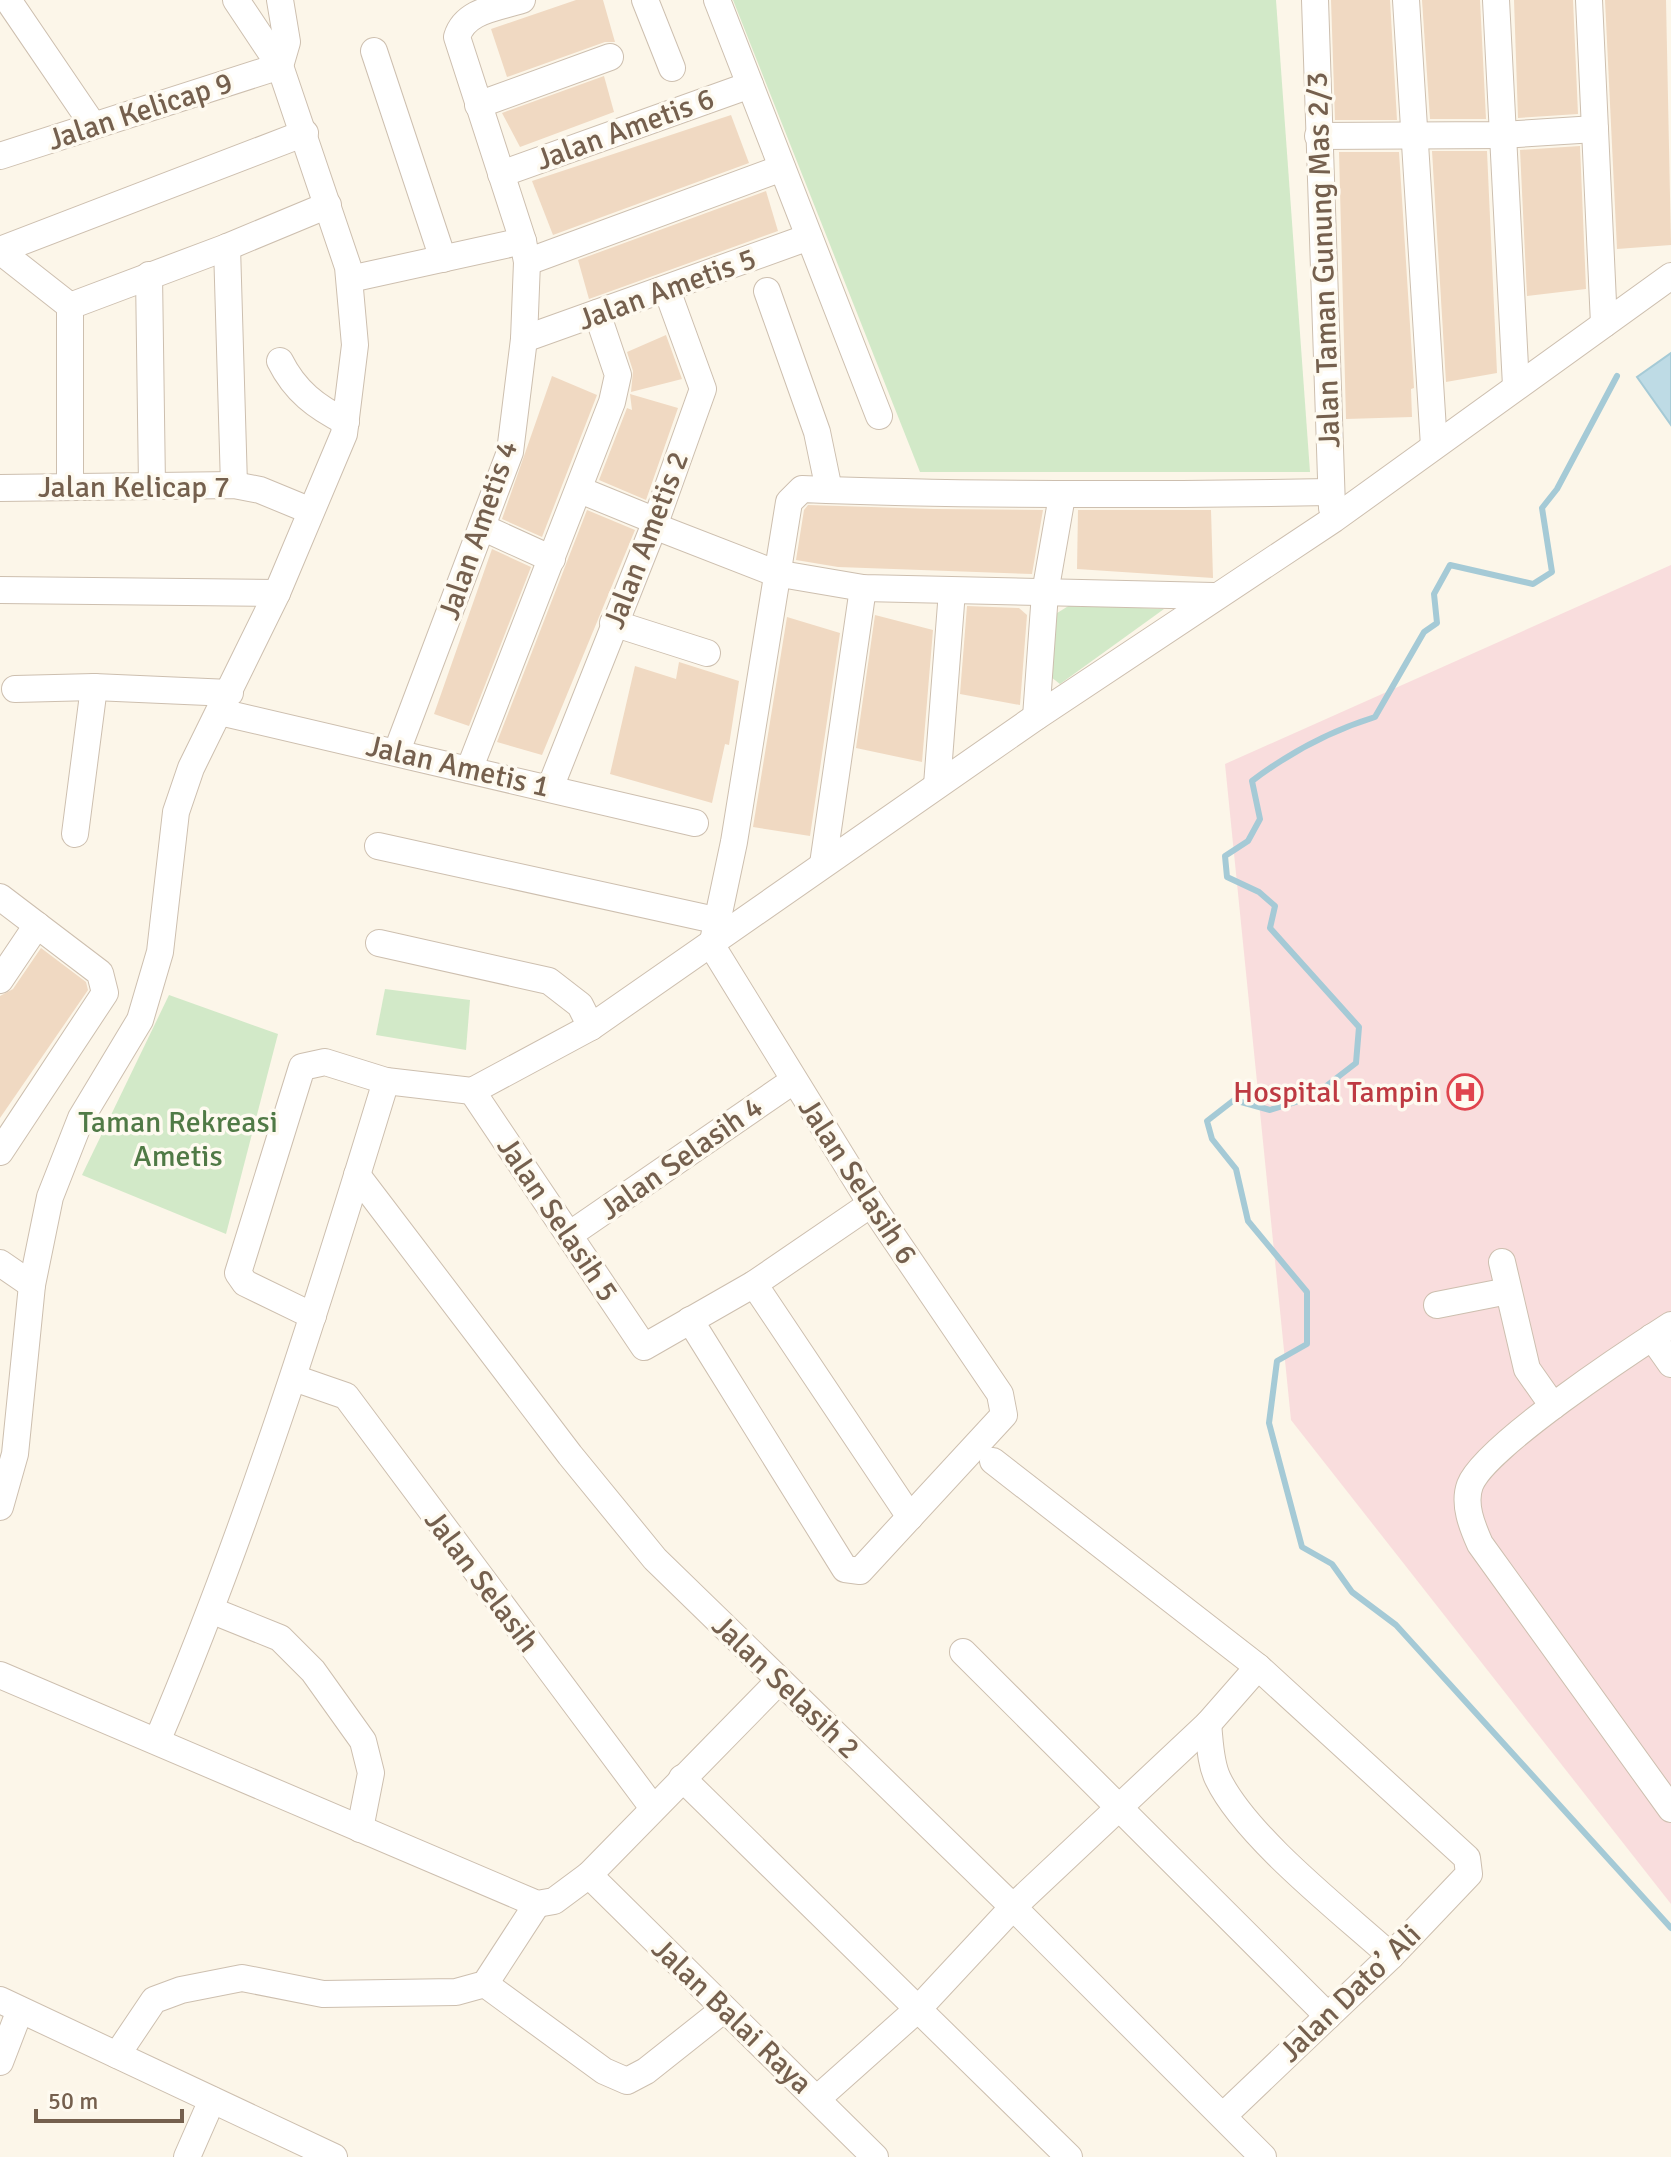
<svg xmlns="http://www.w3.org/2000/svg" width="1671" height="2157" font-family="Signika,sans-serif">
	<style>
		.medical { fill: #f9dddd }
		.green { fill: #d2e9c8 }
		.water { fill: #bedbe5; stroke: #a5cad6; stroke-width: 2 }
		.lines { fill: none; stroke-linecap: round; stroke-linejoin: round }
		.stream { stroke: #a5cad6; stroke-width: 6 }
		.building { fill: #f0d9c2 }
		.minor-casing { stroke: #cdbfaf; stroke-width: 28 }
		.minor { stroke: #fff; stroke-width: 26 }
		.labels { text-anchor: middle; stroke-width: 7; stroke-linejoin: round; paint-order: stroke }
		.street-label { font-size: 30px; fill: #75604e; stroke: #fefaf0 }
		.health-label { font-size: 30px; fill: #be3a42; stroke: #fefaf0; text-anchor: end }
		.park-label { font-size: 30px; fill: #507a46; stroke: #fefaf0 }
	</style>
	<rect width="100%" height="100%" fill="#fcf6e9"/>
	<!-- medical -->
	<path class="medical" d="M1671 565V1904L1291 1420 1225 764Z"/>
	<!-- green -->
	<g class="green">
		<path d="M733 0H1276L1310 472H920Z"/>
		<path d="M1070 605 1164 609 1060 684 1047 674 1054 615Z"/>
		<path d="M385 989 470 1000 466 1050 376 1035Z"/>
		<path d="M169 995 278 1034 226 1234 82 1175Z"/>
	</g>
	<!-- water -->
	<path class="water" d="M1671 353V425L1637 377Z"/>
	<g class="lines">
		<!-- stream -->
		<path class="stream" d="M1617 376 1557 489 1542 508 1552 572 1533 584 1450 565 1434 594 1437 623 1424 632 1375 717C1330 731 1289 753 1252 781L1260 819 1248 841 1225 856 1227 877 1259 892 1275 906 1270 928 1359 1027 1356 1063 1312 1097 1270 1110 1234 1100 1207 1121 1212 1139 1236 1169 1248 1221 1307 1292V1344L1277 1361 1269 1423 1302 1547 1332 1564 1352 1592 1396 1625 1671 1928"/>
	</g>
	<!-- building -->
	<g class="building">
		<path d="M576 0H603L615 42H605L507 77 491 29Z"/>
		<path d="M1331 0H1390L1397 120H1335Z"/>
		<path d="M1422 0H1480L1486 119H1430Z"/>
		<path d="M1514 0H1573L1578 114 1518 118Z"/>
		<path d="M1605 0H1666L1671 245 1617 249Z"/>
		<path d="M604 76 614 112 520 147 502 113Z"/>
		<path d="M731 115 749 163 553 235 532 181Z"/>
		<path d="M1580 146 1586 289 1527 296 1520 150Z"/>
		<path d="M1432 151H1487L1497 373 1446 382Z"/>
		<path d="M1339 152H1399L1414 388 1411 389 1412 417 1346 419Z"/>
		<path d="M766 191 778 231 589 299 578 260Z"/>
		<path d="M666 335 682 379 631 392 633 371 627 352Z"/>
		<path d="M552 376 597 395 542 537 502 519Z"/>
		<path d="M630 394 678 408 646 500 599 480 627 408 632 410Z"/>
		<path d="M808 505 934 509 1043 510 1032 574 838 567 796 560 804 510Z"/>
		<path d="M587 510 635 530 542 755 497 742Z"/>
		<path d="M1078 510H1211L1213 578 1077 569Z"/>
		<path d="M492 549 531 567 469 726 434 714Z"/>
		<path d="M967 606 1019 608 1027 615 1020 705 960 694Z"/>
		<path d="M875 615 933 630 922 762 856 748Z"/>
		<path d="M787 617 840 633 810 836 753 827Z"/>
		<path d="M679 662 739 681 729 745 725 744 712 803 610 774 635 666 676 679Z"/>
		<path d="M41 948 86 982 88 990 0 1118V996L13 989Z"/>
	</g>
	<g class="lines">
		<defs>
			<g id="minor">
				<path d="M8 0 93 125"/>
				<path d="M645 0 672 68"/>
				<path d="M717 0 879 416"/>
				<path d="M1315 0 1332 508"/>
				<path d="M1406 0 1434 446"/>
				<path d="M1496 0 1516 386"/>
				<path d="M1589 0 1604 324"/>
				<path d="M374 51 443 259"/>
				<path d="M478 105 610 57"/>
				<path d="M1318 136 1502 135 1595 129"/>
				<path d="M0 156 280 66 287 42 280 0"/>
				<path d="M501 174 750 85"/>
				<path d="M227 247 234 485"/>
				<path d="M0 250 305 133"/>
				<path d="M0 251 70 306"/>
				<path d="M527 262 782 168"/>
				<path d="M149 275 152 486"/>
				<path d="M350 279 523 241"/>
				<path d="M767 291 817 432 829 490"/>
				<path d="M524 339 809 237"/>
				<path d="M280 361C295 391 316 407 346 422"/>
				<path d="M70 487V306L227 247 328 205"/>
				<path d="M0 488 234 485 260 490 311 511"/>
				<path d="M580 490 656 521"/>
				<path d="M654 526 775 573 863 588 1214 596"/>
				<path d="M484 528 552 559"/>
				<path d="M0 590 277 593"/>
				<path d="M613 623 707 653"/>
				<path d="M15 689 94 687 230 693"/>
				<path d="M220 712 695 823"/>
				<path d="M1036 717 1045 593 1062 496"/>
				<path d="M397 751 510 452 524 339 527 262 523 241 457 37C465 10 498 8 522 0"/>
				<path d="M469 770 612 402 618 375 597 313"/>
				<path d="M937 785 952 591"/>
				<path d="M550 788 654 526 703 389 667 290"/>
				<path d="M75 834 94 687"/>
				<path d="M378 846 715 920"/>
				<path d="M823 864 863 588"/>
				<path d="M0 897 100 973 105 993 0 1152"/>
				<path d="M379 943 549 981 580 1005 591 1027"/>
				<path d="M0 980 37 925"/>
				<path d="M472 1091 644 1347 754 1284 871 1204"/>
				<path d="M357 1175 570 1455 655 1559 1013 1907 1263 2157"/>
				<path d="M569 1235 793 1081"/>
				<path d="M1502 1262 1527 1369 1553 1406"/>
				<path d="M0 1263 32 1285"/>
				<path d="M754 1284 910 1517"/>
				<path d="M1437 1305 1508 1291"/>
				<path d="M313 1316 245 1283 238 1273 302 1067 325 1062 386 1081 472 1091 591 1027 1036 717 1334 519 1671 276"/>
				<path d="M690 1320 845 1569 860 1571 1004 1415 1000 1394 871 1204 712 946 734 842 789 502 802 489C978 496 1154 495 1330 492"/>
				<path d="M1671 1325C1632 1350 1484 1447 1470 1485 1463 1504 1472 1526 1480 1544L1671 1809"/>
				<path d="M1652 1337 1671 1364"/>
				<path d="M294 1378 346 1396 653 1808"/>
				<path d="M993 1461 1258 1667 1467 1858 1469 1874 1391 1956 1223 2116"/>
				<path d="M0 1507 15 1454 32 1285 50 1197 81 1118 140 1020 160 952 176 812 191 768 277 593 344 434 355 345 348 267 280 66 236 0"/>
				<path d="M213 1611 280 1638 313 1671 363 1741 371 1773 360 1829"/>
				<path d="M963 1652 1328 2016"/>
				<path d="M0 1675 537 1904 554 1901 589 1875 779 1681"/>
				<path d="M1208 1724C1210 1741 1210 1763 1218 1779 1246 1837 1341 1911 1391 1956"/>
				<path d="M158 1739C249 1525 318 1304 386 1081"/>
				<path d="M682 1778 1069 2157"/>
				<path d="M589 1875 875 2157"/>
				<path d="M485 1984 604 2071 627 2081 646 2071 723 2010"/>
				<path d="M0 2000 334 2157"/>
				<path d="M117 2055 154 2000 181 1990 242 1978 323 1994 456 1992 485 1984 537 1904"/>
				<path d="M0 2062 20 2010"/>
				<path d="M818 2098 919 2008 1013 1907 1208 1724 1258 1667"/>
				<path d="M187 2157 212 2100"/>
			</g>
		</defs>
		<!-- minor casing -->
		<use href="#minor" class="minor-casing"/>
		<!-- minor -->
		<use href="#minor" class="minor"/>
	</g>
	<!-- icons -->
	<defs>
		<symbol id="hospital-ring" viewBox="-11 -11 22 22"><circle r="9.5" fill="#fefaf0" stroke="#e0444e" stroke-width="1.5"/><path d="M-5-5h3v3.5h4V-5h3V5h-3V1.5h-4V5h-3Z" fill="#e0444e"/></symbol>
	</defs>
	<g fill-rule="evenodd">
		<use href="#hospital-ring" x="1445" y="1072" width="40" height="40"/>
	</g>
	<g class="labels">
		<!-- street labels -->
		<g class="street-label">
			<text transform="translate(140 111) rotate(-18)" y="10">Jalan Kelicap 9</text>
			<text transform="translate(625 129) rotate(-20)" y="10">Jalan Ametis 6</text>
			<text transform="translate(1323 260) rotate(-92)" y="10">Jalan Taman Gunung Mas 2/3</text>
			<text transform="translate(667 289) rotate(-20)" y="10">Jalan Ametis 5</text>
			<text x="134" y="497">Jalan Kelicap 7</text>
			<text transform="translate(478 530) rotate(-71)" y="10">Jalan Ametis 4</text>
			<text transform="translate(646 540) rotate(-69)" y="10">Jalan Ametis 2</text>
			<text transform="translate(458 766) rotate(13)" y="10">Jalan Ametis 1</text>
			<text transform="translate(681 1158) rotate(-35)" y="10">Jalan Selasih 4</text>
			<text transform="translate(858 1181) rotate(57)" y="10">Jalan Selasih 6</text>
			<text transform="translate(558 1219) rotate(56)" y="10">Jalan Selasih 5</text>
			<text transform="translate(482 1581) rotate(53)" y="10">Jalan Selasih</text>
			<text transform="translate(786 1687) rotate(44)" y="10">Jalan Selasih 2</text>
			<text transform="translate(1350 1993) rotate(-44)" y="10">Jalan Dato’ Ali</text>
			<text transform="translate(732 2016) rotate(44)" y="10">Jalan Balai Raya</text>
		</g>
		<!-- health labels -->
		<g class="health-label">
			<text x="1439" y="1102">Hospital Tampin</text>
		</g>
		<!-- park labels -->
		<g class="park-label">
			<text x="178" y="1132">Taman Rekreasi<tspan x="178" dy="34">Ametis</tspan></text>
		</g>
	</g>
	<!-- scale -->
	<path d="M36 2109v12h146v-12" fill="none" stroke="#75604e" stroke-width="4"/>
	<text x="48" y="2109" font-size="24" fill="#75604e" stroke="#fefaf0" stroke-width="6" paint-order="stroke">50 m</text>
</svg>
